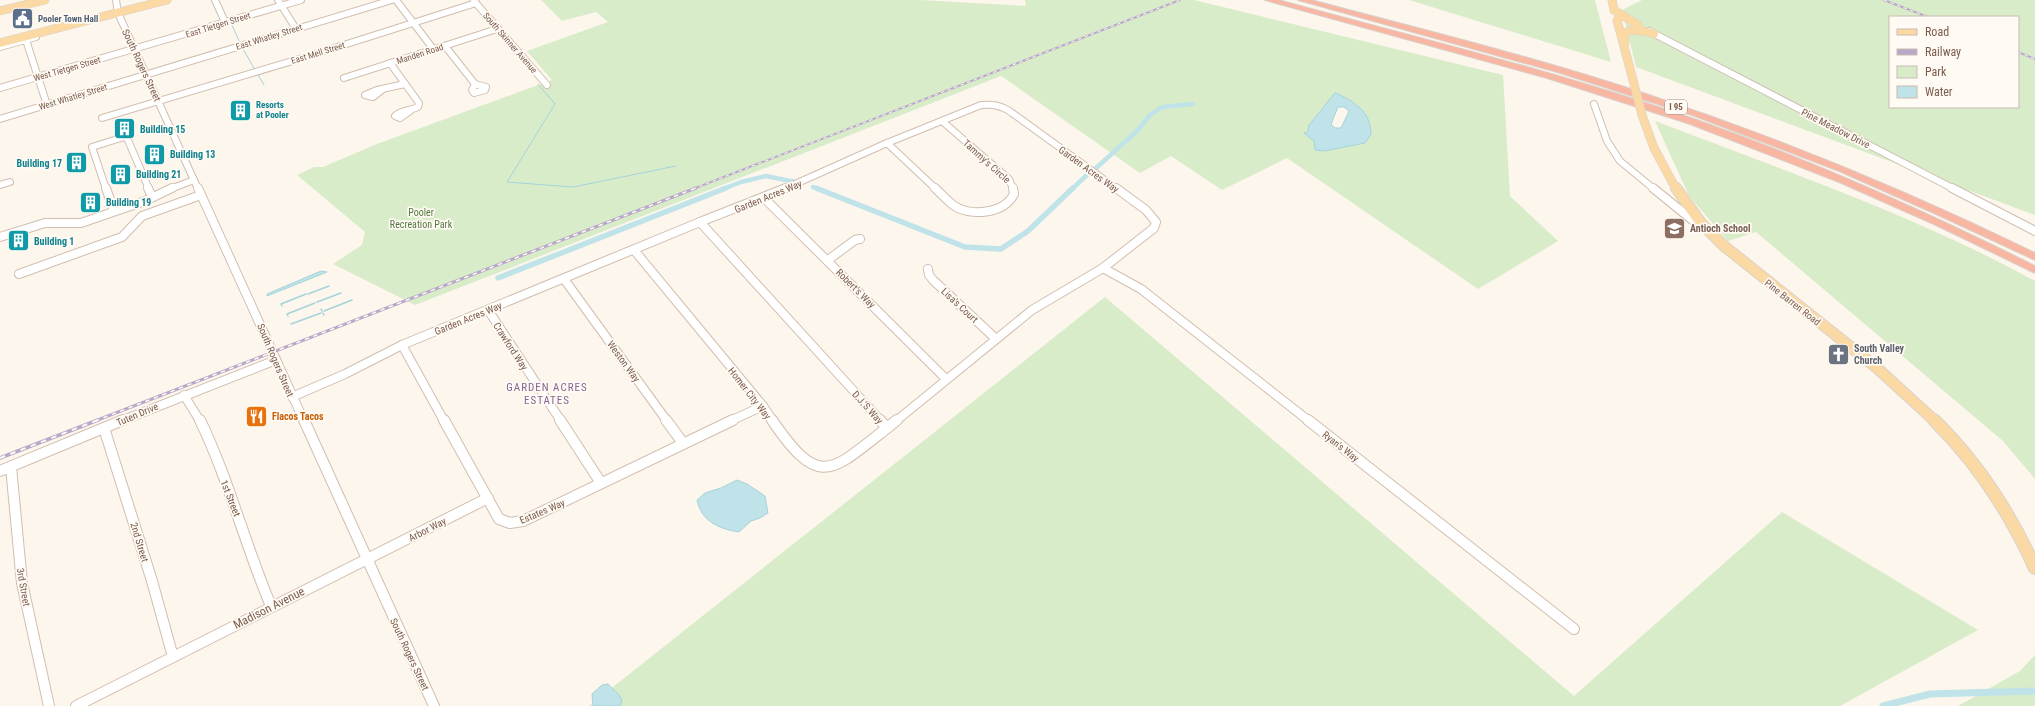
<svg xmlns="http://www.w3.org/2000/svg" width="2035" height="706" font-family="'Roboto Condensed',sans-serif">
	<style>
		.green { fill: #d8ecc9; fill-rule: evenodd }
		.water { fill: #bfe3e8; stroke: #a5d3da; fill-rule: evenodd }
		.lines { fill: none; stroke-linecap: round; stroke-linejoin: round }
		.stream-far1 { stroke: #a5d3da; stroke-width: 1 }
		.stream { stroke: #a5d3da; stroke-width: 1.5 }
		.canal-far2 { stroke: #bfe3e8; stroke-width: 4.5 }
		.canal-far1 { stroke: #bfe3e8; stroke-width: 5.5 }
		.canal { stroke: #bfe3e8; stroke-width: 7 }
		.minor-far2-casing { stroke: #d1beb0; stroke-width: 8 }
		.minor-far1-casing { stroke: #d1beb0; stroke-width: 10 }
		.minor-casing { stroke: #d1beb0; stroke-width: 12 }
		.major-far2-casing { stroke: #dad1cd; stroke-width: 9 }
		.major-far1-casing { stroke: #dad1cd; stroke-width: 12 }
		.major-casing { stroke: #dad1cd; stroke-width: 14 }
		.highway-casing { stroke: #dad1cd; stroke-width: 2 }
		.minor-far2 { stroke: #fff; stroke-width: 6 }
		.minor-far1 { stroke: #fff; stroke-width: 8 }
		.minor { stroke: #fff; stroke-width: 10 }
		.major-far2 { stroke: #fbd9a5; stroke-width: 8 }
		.major-far1 { stroke: #fbd9a5; stroke-width: 10 }
		.major { stroke: #fbd9a5; stroke-width: 12 }
		.highway { fill: #f7b7a3; fill-rule: evenodd }
		.rail-far2-casing { stroke: #b9a8c9; stroke-width: 2 }
		.rail-far1-casing { stroke: #b9a8c9; stroke-width: 3 }
		.rail-casing { stroke: #b9a8c9; stroke-width: 3.5 }
		.rail-far2 { stroke: #fffaf3; stroke-width: 1; stroke-dasharray: 3.5; stroke-linecap: butt }
		.rail-far1 { stroke: #fffaf3; stroke-width: 1.5; stroke-dasharray: 4.5; stroke-linecap: butt }
		.rail { stroke: #fffaf3; stroke-width: 2; stroke-dasharray: 5.5; stroke-linecap: butt }
		.major-bridge-casing { stroke: #dad1cd; stroke-width: 9; stroke-linecap: butt }
		.major-bridge { stroke: #fbd9a5; stroke-width: 8 }
		.labels { text-anchor: middle; stroke-width: 3.5; stroke-linejoin: round; paint-order: stroke }
		.far-service-label { font-size: 9px; font-weight: bold; fill: #4e5e75; stroke: #fffaf3; text-anchor: start }
		.far-street-label { font-size: 9px; fill: #7a5c4d; stroke: #fffaf3 }
		.far-culture-label { font-size: 9px; font-weight: bold; fill: #0d838f; stroke: #fffaf3; text-anchor: start }
		.shield { fill: #fffaf3; stroke: #a28b7f; stroke-width: 1 }
		.shield-label { font-size: 9px; font-weight: bold; fill: #7a5c4d }
		.street-label { font-size: 10px; fill: #7a5c4d; stroke: #fffaf3 }
		.culture-label { font-size: 10px; font-weight: bold; fill: #0d838f; stroke: #fffaf3; text-anchor: start }
		.park-label { font-size: 10px; fill: #537a41; stroke: #fffaf3 }
		.education-label { font-size: 10px; font-weight: bold; fill: #785e54; stroke: #fffaf3; text-anchor: start }
		.worship-label { font-size: 10px; font-weight: bold; fill: #5b616d; stroke: #fffaf3; text-anchor: start }
		.food-label { font-size: 10px; font-weight: bold; fill: #c56008; stroke: #fffaf3; text-anchor: start }
		.neighbourhood-label { font-size: 11px; letter-spacing: 1px; fill: #846695; stroke: #fffaf3 }
		.near-street-label { font-size: 12px; fill: #7a5c4d; stroke: #fffaf3 }
	</style>
	<rect width="100%" height="100%" fill="#fdf6ec"/>
	<!-- green -->
	<g class="green">
		<path d="M541 0H920L1026 6 1025 0H1194L1503 75 1510 196 1558 241 1478 289 1287 158 1222 190 1171 156 1140 173 1001 76 415 305 333 264 362 245 365 232 297 175 314 167H323L377 144 552 80 527 51 608 22 596 12 562 21ZM1336 93C1350 98 1360 109 1369 120L1314 141 1304 133 1309 132V125Z"/>
		<path d="M1409 0H1595L1611 62Z"/>
		<path d="M1642 0H2035V215L1636 67 1622 10ZM1890 17H2018V107H1890Z"/>
		<path d="M1655 121C1783 170 1915 215 2035 281V479L2003 441 1756 232 1728 241 1689 196Z"/>
		<path d="M1105 297 1574 696 1782 512 1978 630 1840 706H589Z"/>
		<path d="M2035 655V706H1958L2020 671Z"/>
	</g>
	<!-- water -->
	<g class="water">
		<path d="M1335 93C1347 97 1366 109 1369 122 1370 125 1371 130 1371 134L1365 143 1324 151 1315 150 1314 141 1304 133 1308 132 1309 125ZM1338 107H1344L1349 111 1341 128H1335L1331 124Z"/>
		<path d="M321 271 327 272 267 296V294Z"/>
		<path d="M737 480 747 484 765 496 768 513 760 518 751 521 739 532C719 529 701 521 697 500L705 493 721 488Z"/>
		<path d="M608 684C613 690 619 693 622 700L620 706H593L592 694 602 685Z"/>
	</g>
	<g class="lines">
		<!-- stream-far1 -->
		<g class="stream-far1">
			<path d="M231 23 240 43"/>
			<path d="M242 47 255 70"/>
			<path d="M257 73 264 85"/>
			<path d="M538 84 555 104 507 182 573 187 676 166"/>
		</g>
		<!-- stream -->
		<g class="stream">
			<path d="M308 294 329 286"/>
			<path d="M317 302 341 293"/>
			<path d="M282 306 281 304 306 294"/>
			<path d="M321 309 322 311"/>
			<path d="M324 311 352 300"/>
			<path d="M323 313 324 315"/>
			<path d="M288 316 287 314 315 303"/>
			<path d="M291 324 321 313"/>
		</g>
		<!-- canal-far2 -->
		<g class="canal-far2">
			<path d="M1095 169 1138 130 1150 115 1162 107 1193 104"/>
			<path d="M813 187 818 189"/>
			<path d="M723 189 741 182 766 176 795 182"/>
			<path d="M1072 189 1088 174"/>
		</g>
		<!-- canal-far1 -->
		<g class="canal-far1">
			<path d="M816 188 965 247 1001 249 1028 231 1073 188"/>
			<path d="M498 278 726 188"/>
		</g>
		<!-- canal -->
		<path class="canal" d="M1883 706 1930 694 2035 691"/>
		<defs>
			<g id="minor-far2">
				<path d="M116 0 118 13 198 189"/>
				<path d="M215 0 225 22"/>
				<path d="M278 0 296 29"/>
				<path d="M396 0 434 50"/>
				<path d="M474 1 547 85"/>
				<path d="M1649 31 1954 189"/>
				<path d="M26 40 47 105"/>
				<path d="M445 46 475 84"/>
				<path d="M0 47 36 37"/>
				<path d="M390 63 419 103 418 107C410 111 401 110 395 116L400 118 410 111"/>
				<path d="M344 78 497 29"/>
				<path d="M475 84 486 87 485 90 474 93 472 90Z"/>
				<path d="M0 88 301 0"/>
				<path d="M382 90 373 97 365 95 377 90 405 84"/>
				<path d="M1594 104 1607 141 1620 161 1654 189"/>
				<path d="M102 118 309 56 476 3"/>
				<path d="M0 119 392 0"/>
				<path d="M942 121 1009 179 1013 189"/>
				<path d="M887 143 936 189"/>
				<path d="M0 185 10 182"/>
				<path d="M106 189 92 147 124 137 127 138 149 189"/>
				<path d="M170 189 194 180"/>
				<path d="M784 189 887 143 981 105C992 104 998 105 1008 110L1117 189"/>
			</g>
			<g id="minor-far1">
				<path d="M106 188 114 211"/>
				<path d="M148 188 152 197"/>
				<path d="M198 188 304 421"/>
				<path d="M935 188C941 194 947 200 953 205 970 217 1004 214 1014 194L1013 188"/>
				<path d="M1653 188 1701 227"/>
				<path d="M1952 188 2035 231"/>
				<path d="M764 198 946 379"/>
				<path d="M700 222 881 421"/>
				<path d="M700 222 786 188"/>
				<path d="M0 237 45 223H81L145 201 172 188"/>
				<path d="M634 250 763 406 773 421"/>
				<path d="M828 260 855 240 860 239"/>
				<path d="M1103 268 1141 289 1309 421"/>
				<path d="M928 269 929 275 933 280 996 339"/>
				<path d="M19 274 122 237 142 216 201 195"/>
				<path d="M564 279 667 421"/>
				<path d="M488 310 561 421"/>
				<path d="M402 345 444 421"/>
				<path d="M184 395 200 421"/>
				<path d="M292 397 345 374 402 345 700 222"/>
				<path d="M121 421 276 360"/>
				<path d="M730 421 763 406"/>
				<path d="M896 421 1032 310 1103 268 1154 228 1156 222 1146 210 1116 188"/>
			</g>
			<g id="minor">
				<path d="M200 420C229 480 245 545 271 606"/>
				<path d="M304 420 434 706"/>
				<path d="M444 420 499 519 510 523 523 521 733 420"/>
				<path d="M560 420 601 483"/>
				<path d="M666 420 683 443"/>
				<path d="M772 420C819 489 830 473 887 428"/>
				<path d="M880 420 887 428 897 420"/>
				<path d="M1308 420 1574 629"/>
				<path d="M104 428 152 581 173 657"/>
				<path d="M11 467 22 583 49 706"/>
				<path d="M0 471 123 420"/>
				<path d="M76 706 488 498"/>
			</g>
			<g id="major-far2">
				<path d="M1612 0 1614 10 1638 25"/>
				<path d="M0 11 45 0"/>
				<path d="M1617 20 1633 80"/>
				<path d="M0 43 167 0"/>
				<path d="M1625 43 1624 33C1634 28 1644 31 1654 34"/>
				<path d="M1642 115 1654 148 1676 189"/>
			</g>
			<path id="major-far1" d="M1676 188 1701 223 1724 246 1877 368 1935 421"/>
			<path id="major" d="M1934 420C1977 462 2010 513 2035 568"/>
			<g id="highway">
				<path d="M1265 0H1278C1418 38 1560 72 1697 120 1813 161 1925 211 2035 266V273L1936 225 1839 182 1690 124 1547 78Z"/>
				<path d="M1298 0H1311C1424 30 1538 58 1649 95 1782 139 1910 192 2035 253V260L1936 214 1839 171 1692 115 1557 72Z"/>
			</g>
		</defs>
		<!-- minor-far2 casing -->
		<use href="#minor-far2" class="minor-far2-casing"/>
		<!-- minor-far1 casing -->
		<use href="#minor-far1" class="minor-far1-casing"/>
		<!-- minor casing -->
		<use href="#minor" class="minor-casing"/>
		<!-- major-far2 casing -->
		<use href="#major-far2" class="major-far2-casing"/>
		<!-- major-far1 casing -->
		<use href="#major-far1" class="major-far1-casing"/>
		<!-- major casing -->
		<use href="#major" class="major-casing"/>
		<!-- highway casing -->
		<use href="#highway" class="highway-casing"/>
		<!-- minor-far2 -->
		<use href="#minor-far2" class="minor-far2"/>
		<!-- minor-far1 -->
		<use href="#minor-far1" class="minor-far1"/>
		<!-- minor -->
		<use href="#minor" class="minor"/>
		<!-- major-far2 -->
		<use href="#major-far2" class="major-far2"/>
		<!-- major-far1 -->
		<use href="#major-far1" class="major-far1"/>
		<!-- major -->
		<use href="#major" class="major"/>
		<!-- highway -->
		<use href="#highway" class="highway"/>
		<defs>
			<g id="rail-far2">
				<path d="M1884 0 1928 17"/>
				<path d="M2018 52 2035 59"/>
				<path d="M693 189 1180 0"/>
			</g>
			<path id="rail-far1" d="M95 421 696 188"/>
			<path id="rail" d="M0 458 98 420"/>
		</defs>
		<!-- rail-far2 casing -->
		<use href="#rail-far2" class="rail-far2-casing"/>
		<!-- rail-far1 casing -->
		<use href="#rail-far1" class="rail-far1-casing"/>
		<!-- rail casing -->
		<use href="#rail" class="rail-casing"/>
		<!-- rail-far2 -->
		<use href="#rail-far2" class="rail-far2"/>
		<!-- rail-far1 -->
		<use href="#rail-far1" class="rail-far1"/>
		<!-- rail -->
		<use href="#rail" class="rail"/>
		<defs>
			<path id="major-bridge" d="M1633 80 1642 115"/>
		</defs>
		<!-- major-bridge casing -->
		<use href="#major-bridge" class="major-bridge-casing"/>
		<!-- major-bridge -->
		<use href="#major-bridge" class="major-bridge"/>
	</g>
	<!-- icons -->
	<defs>
		<symbol id="civic-square" viewBox="-11 -11 22 22"><rect x="-9" y="-9" width="18" height="18" rx="4" fill="#5c6f8a" stroke="#fffaf3"/><path d="M-.6-6.5H3V-4.5H.6V-3L4-1V1h2V6H-6V1h2V-1L-.6-3ZM-1.2 2.5V6h2.4V2.5Z" fill="#fff"/></symbol>
		<symbol id="building-square" viewBox="-11 -11 22 22"><rect x="-9" y="-9" width="18" height="18" rx="4" fill="#0f9aa8" stroke="#fffaf3"/><path d="M-4-6H4V6H1V3H-1V6H-4ZM-2.5-4.3h1.7v1.8h-1.7ZM.8-4.3h1.7v1.8H.8ZM-2.5-1h1.7V.8h-1.7ZM.8-1h1.7V.8H.8Z" fill="#fff"/></symbol>
		<symbol id="school-square" viewBox="-11 -11 22 22"><rect x="-9" y="-9" width="18" height="18" rx="4" fill="#8d6e63" stroke="#fffaf3"/><path d="M0-5L7-2L0 1L-7-2ZM-4 1L0 2.5L4 1V4Q0 6-4 4Z" fill="#fff"/></symbol>
		<symbol id="church-square" viewBox="-11 -11 22 22"><rect x="-9" y="-9" width="18" height="18" rx="4" fill="#6b7280" stroke="#fffaf3"/><path d="M-1.2-6h2.4v3.5h3.3v2.4h-3.3V6h-2.4V-.1h-3.3v-2.4h3.3Z" fill="#fff"/></symbol>
		<symbol id="restaurant-square" viewBox="-11 -11 22 22"><rect x="-9" y="-9" width="18" height="18" rx="4" fill="#e8710a" stroke="#fffaf3"/><path d="M-5-6h1v4h1v-4h1v4h1v-4h1v5L-1.5 .5V6h-2V.5L-5-1ZM5-6V6H3V1.5H1.5Q1.5-4 5-6Z" fill="#fff"/></symbol>
	</defs>
	<g fill-rule="evenodd">
		<use href="#civic-square" x="10" y="6" width="25" height="25"/>
		<use href="#building-square" x="228" y="98" width="25" height="25"/>
		<use href="#building-square" x="112" y="116" width="25" height="25"/>
		<use href="#building-square" x="142" y="142" width="25" height="25"/>
		<use href="#building-square" x="64" y="150" width="25" height="25"/>
		<use href="#building-square" x="108" y="162" width="25" height="25"/>
		<use href="#building-square" x="78" y="190" width="25" height="25"/>
		<use href="#school-square" x="1662" y="216" width="25" height="25"/>
		<use href="#building-square" x="6" y="228" width="25" height="25"/>
		<use href="#church-square" x="1826" y="342" width="25" height="25"/>
		<use href="#restaurant-square" x="244" y="404" width="25" height="25"/>
	</g>
	<g class="labels">
		<!-- far-service labels -->
		<g class="far-service-label">
			<text x="38" y="22">Pooler Town Hall</text>
		</g>
		<!-- far-street labels -->
		<g class="far-street-label">
			<text transform="translate(218 25) rotate(-17)" y="3">East Tietgen Street</text>
			<text transform="translate(269 37) rotate(-17)" y="3">East Whatley Street</text>
			<text transform="translate(510 43) rotate(49)" y="3">South Skinner Avenue</text>
			<text transform="translate(318 53) rotate(-17)" y="3">East Mell Street</text>
			<text transform="translate(420 54) rotate(-18)" y="3">Manden Road</text>
			<text transform="translate(67 69) rotate(-16)" y="3">West Tietgen Street</text>
			<text transform="translate(73 97) rotate(-17)" y="3">West Whatley Street</text>
		</g>
		<!-- far-culture labels -->
		<g class="far-culture-label">
			<text x="256" y="108">Resorts<tspan x="256" dy="10">at Pooler</tspan></text>
		</g>
		<!-- shield labels -->
		<rect class="shield" x="1665" y="100" width="22" height="14" rx="3"/>
		<g class="shield-label">
			<text x="1676" y="110">I 95</text>
		</g>
		<!-- street labels -->
		<g class="street-label">
			<text transform="translate(142 65) rotate(65)" y="4">South Rogers Street</text>
			<text transform="translate(1836 128) rotate(27)" y="4">Pine Meadow Drive</text>
			<text transform="translate(987 161) rotate(42)" y="4">Tammy's Circle</text>
			<text transform="translate(1089 169) rotate(36)" y="4">Garden Acres Way</text>
			<text transform="translate(768 196) rotate(-22)" y="4">Garden Acres Way</text>
			<text transform="translate(856 288) rotate(45)" y="4">Robert's Way</text>
			<text transform="translate(1793 302) rotate(38)" y="4">Pine Barren Road</text>
			<text transform="translate(960 305) rotate(43)" y="4">Lisa's Court</text>
			<text transform="translate(468 318) rotate(-22)" y="4">Garden Acres Way</text>
			<text transform="translate(511 346) rotate(57)" y="4">Crawford Way</text>
			<text transform="translate(276 360) rotate(67)" y="4">South Rogers Street</text>
			<text transform="translate(624 361) rotate(54)" y="4">Weston Way</text>
			<text transform="translate(750 393) rotate(52)" y="4">Homer City Way</text>
			<text transform="translate(868 407) rotate(48)" y="4">D.J.'S Way</text>
			<text transform="translate(137 414) rotate(-23)" y="4">Tuten Drive</text>
			<text transform="translate(1341 446) rotate(38)" y="4">Ryan's Way</text>
			<text transform="translate(231 498) rotate(68)" y="4">1st Street</text>
			<text transform="translate(542 511) rotate(-23)" y="4">Estates Way</text>
			<text transform="translate(427 529) rotate(-27)" y="4">Arbor Way</text>
			<text transform="translate(140 542) rotate(73)" y="4">2nd Street</text>
			<text transform="translate(24 587) rotate(80)" y="4">3rd Street</text>
			<text transform="translate(410 654) rotate(65)" y="4">South Rogers Street</text>
		</g>
		<!-- culture labels -->
		<g class="culture-label">
			<text x="140" y="133">Building 15</text>
			<text x="170" y="158">Building 13</text>
			<text x="62" y="167" text-anchor="end">Building 17</text>
			<text x="136" y="178">Building 21</text>
			<text x="106" y="206">Building 19</text>
			<text x="34" y="245">Building 1</text>
		</g>
		<!-- park labels -->
		<g class="park-label">
			<text x="421" y="216">Pooler<tspan x="421" dy="12">Recreation Park</tspan></text>
		</g>
		<!-- education labels -->
		<g class="education-label">
			<text x="1690" y="232">Antioch School</text>
		</g>
		<!-- worship labels -->
		<g class="worship-label">
			<text x="1854" y="352">South Valley<tspan x="1854" dy="12">Church</tspan></text>
		</g>
		<!-- food labels -->
		<g class="food-label">
			<text x="272" y="420">Flacos Tacos</text>
		</g>
		<!-- neighbourhood labels -->
		<g class="neighbourhood-label">
			<text x="547" y="391">GARDEN ACRES<tspan x="547" dy="13">ESTATES</tspan></text>
		</g>
		<!-- near-street labels -->
		<g class="near-street-label">
			<text transform="translate(269 608) rotate(-27)" y="4">Madison Avenue</text>
		</g>
	</g>
	<!-- legend -->
	<rect x="1889" y="16" width="130" height="92" fill="#fffaf3" stroke="#cabbb1"/>
	<rect x="1897" y="29" width="20" height="6" fill="#fbd9a5" stroke="#cabbb1"/>
	<text x="1925" y="36" font-size="12" fill="#7a5c4d">Road</text>
	<rect x="1897" y="49" width="20" height="6" fill="#b9a8c9" stroke="#cabbb1"/>
	<text x="1925" y="56" font-size="12" fill="#7a5c4d">Railway</text>
	<rect x="1897" y="66" width="20" height="12" fill="#d8ecc9" stroke="#cabbb1"/>
	<text x="1925" y="76" font-size="12" fill="#7a5c4d">Park</text>
	<rect x="1897" y="86" width="20" height="12" fill="#bfe3e8" stroke="#cabbb1"/>
	<text x="1925" y="96" font-size="12" fill="#7a5c4d">Water</text>
</svg>
